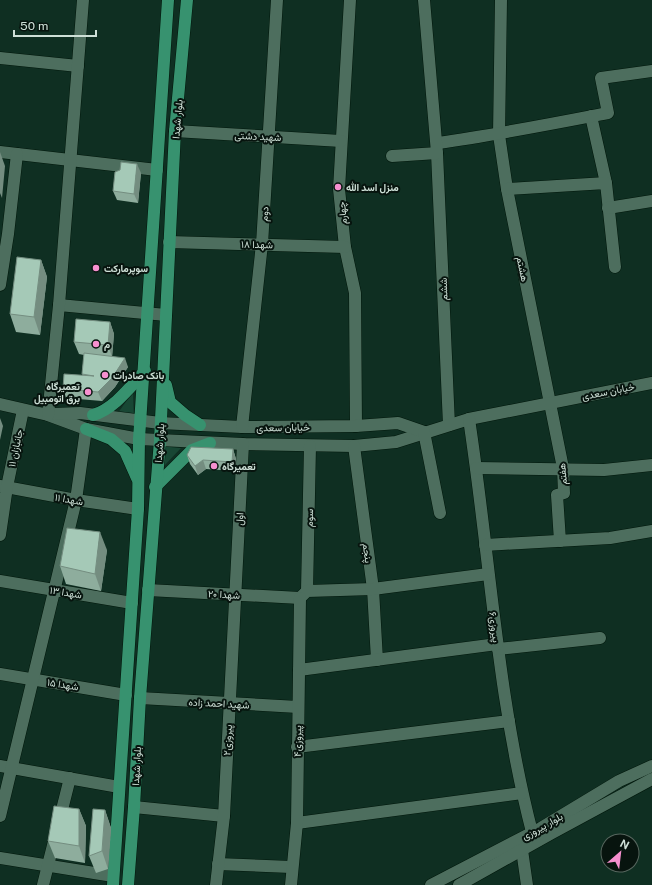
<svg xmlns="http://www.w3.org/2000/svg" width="652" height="885" font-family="'Public Sans',Vazirmatn,sans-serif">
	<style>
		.green { fill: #184734 }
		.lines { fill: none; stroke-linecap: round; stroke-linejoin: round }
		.minor-casing { stroke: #00170b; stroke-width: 13 }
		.major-casing { stroke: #00170b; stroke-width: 13 }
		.minor { stroke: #4d6e5e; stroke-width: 12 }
		.major { stroke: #37926f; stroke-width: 12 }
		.wall { fill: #8ead9d }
		.shaded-wall { fill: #748d80 }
		.building { fill: #a5c9b7; stroke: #748d80 }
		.poi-dot { fill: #f690cf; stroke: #07140e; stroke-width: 1.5 }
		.labels { text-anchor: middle; stroke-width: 4; stroke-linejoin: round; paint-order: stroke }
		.street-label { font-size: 10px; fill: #cee0d7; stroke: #07140e }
		.poi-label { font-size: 10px; font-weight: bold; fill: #cee0d7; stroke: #07140e; text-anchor: start }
	</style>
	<rect width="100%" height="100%" fill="#0f2f22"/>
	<!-- green -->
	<g class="green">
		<path d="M133 392 134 420 115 417Z"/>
		<path d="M163 446 181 448 164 466Z"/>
	</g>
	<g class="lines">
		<defs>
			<g id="minor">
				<path d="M350 0 339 189 345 247 355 293 356 426"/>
				<path d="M501 0 499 135 507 189 563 468 564 493 557 495 560 541"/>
				<path d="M0 58 78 66"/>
				<path d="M591 116 606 183"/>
				<path d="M175 131 341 141"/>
				<path d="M438 143C495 135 551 124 608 113L601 78 652 71"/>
				<path d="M0 152 157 170"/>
				<path d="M437 153 449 425"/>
				<path d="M392 156 437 153 424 0"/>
				<path d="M507 189 606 183 615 267"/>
				<path d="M608 208 652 201"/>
				<path d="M169 242 345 247"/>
				<path d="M0 285 8 234 17 154"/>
				<path d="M59 305 166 315"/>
				<path d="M0 404 48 415 86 429 139 439 243 444 354 446 396 442 469 419 652 383"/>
				<path d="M54 414 80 413 160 423 242 427 356 426 398 423 424 432"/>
				<path d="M48 415 59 305 83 0"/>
				<path d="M469 419C490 557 497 697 532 832"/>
				<path d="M242 427 262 244 277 0"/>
				<path d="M424 432 440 513"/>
				<path d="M354 446 373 589 377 660"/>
				<path d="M476 468 604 470 652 465"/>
				<path d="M0 486 76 500 138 509"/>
				<path d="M0 535 7 487 23 410"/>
				<path d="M485 545 610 538 652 531"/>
				<path d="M0 581 132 603"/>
				<path d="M148 590 300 598"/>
				<path d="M307 591 310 446"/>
				<path d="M300 598 307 591 373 589 488 574"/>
				<path d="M498 649 600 638"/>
				<path d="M299 670 497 644"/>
				<path d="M0 674 126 695"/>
				<path d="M140 698 298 707"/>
				<path d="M297 747 509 721"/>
				<path d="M0 766 119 787"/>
				<path d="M134 807 224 816"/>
				<path d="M0 816 76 500 86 429"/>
				<path d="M297 823 522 793"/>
				<path d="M522 850 527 885"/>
				<path d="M0 858 113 876"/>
				<path d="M218 864 291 867"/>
				<path d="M43 885 70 778"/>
				<path d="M216 885 224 816 243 444"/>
				<path d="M291 885 297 823 300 598"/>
				<path d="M431 885 541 828 619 781 652 766"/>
				<path d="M459 885 552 833 652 779"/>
			</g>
			<g id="major">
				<path d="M166 385 170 402 185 415 200 425"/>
				<path d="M93 415C114 409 130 387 145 371"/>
				<path d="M86 429 111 439 125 451 137 478"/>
				<path d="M155 487 192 450 210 443"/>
				<path d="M113 885 138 509 139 439 168 0"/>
				<path d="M128 885 134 807 140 698 160 440 175 131 187 0"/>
			</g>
		</defs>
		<!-- minor casing -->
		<use href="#minor" class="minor-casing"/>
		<!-- major casing -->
		<use href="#major" class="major-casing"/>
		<!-- minor -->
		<use href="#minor" class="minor"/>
		<!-- major -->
		<use href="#major" class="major"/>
	</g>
	<!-- wall -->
	<g class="wall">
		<path d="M141 173 138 203 117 200 113 191Z"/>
		<path d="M41 260 47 277 40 335 16 332 10 314Z"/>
		<path d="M110 322 114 334 112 357 128 367 115 387 102 401 66 398 63 389 83 375 82 374 84 355 79 354 74 342Z"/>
		<path d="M233 449 236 459 235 471 206 469 198 475 190 464 187 455Z"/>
		<path d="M107 550 101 591 66 584 60 566Z"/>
		<path d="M79 809 86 826 85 863 55 858 48 841Z"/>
		<path d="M105 810 111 828 108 869 96 873 89 856Z"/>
	</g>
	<!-- shaded-wall -->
	<g class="shaded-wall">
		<path d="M0 152 5 166 2 198 0 193Z"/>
		<path d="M137 164 141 173 138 203 134 194Z"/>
		<path d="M41 260 47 277 40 335 34 317Z"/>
		<path d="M110 322 114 334 112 357 108 345Z"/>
		<path d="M125 358 128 367 115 387 102 401 98 392Z"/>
		<path d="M0 418 3 426 0 440Z"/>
		<path d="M233 449 236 459 235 471 232 462Z"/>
		<path d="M203 460 206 469 198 475 195 466Z"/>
		<path d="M100 532 107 550 101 591 95 574Z"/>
		<path d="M79 809 86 826 85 863 79 846Z"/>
		<path d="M105 810 111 828 108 869 102 851Z"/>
	</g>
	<!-- building -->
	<g class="building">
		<path d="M121 162 137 164 134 194 113 191 115 172 120 170Z"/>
		<path d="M17 257 41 260 34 317 10 314Z"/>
		<path d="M76 319 110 322 108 345 74 342Z"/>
		<path d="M84 353 125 358 112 378 98 392 63 389 64 374 94 376 82 374Z"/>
		<path d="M191 447 233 449 232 462 203 460 195 466 187 455Z"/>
		<path d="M67 528 100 532 95 574 60 566Z"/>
		<path d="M54 806 79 809V846L48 841Z"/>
		<path d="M93 809 105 810 102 851 89 856Z"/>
	</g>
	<!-- markers -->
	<g class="poi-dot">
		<circle cx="338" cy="187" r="4"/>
		<circle cx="96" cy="268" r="4"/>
		<circle cx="96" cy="344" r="4"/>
		<circle cx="105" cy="375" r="4"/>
		<circle cx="88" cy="392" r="4"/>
		<circle cx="214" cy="466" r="4"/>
	</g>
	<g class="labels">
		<!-- street labels -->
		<g class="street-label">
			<text transform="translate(177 119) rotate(-85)" y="4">بلوار شهدا</text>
			<text transform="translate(258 136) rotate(3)" y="4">شهید دشتی</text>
			<text transform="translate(342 213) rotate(-95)" y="4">چهارم</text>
			<text transform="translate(264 214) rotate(-87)" y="4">دوم</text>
			<text transform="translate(257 244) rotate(1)" y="4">شهدا ۱۸</text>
			<text transform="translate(523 269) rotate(78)" y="4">هشتم</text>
			<text transform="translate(443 289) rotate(-92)" y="4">ششم</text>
			<text transform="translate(608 391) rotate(-11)" y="4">خیابان سعدی</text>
			<text transform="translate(283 427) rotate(-1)" y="4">خیابان سعدی</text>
			<text transform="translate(159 443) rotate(-86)" y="4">بلوار شهدا</text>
			<text transform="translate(15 448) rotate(-78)" y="4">جانبازان ۱۱</text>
			<text transform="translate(562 474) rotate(-95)" y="4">هفتم</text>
			<text transform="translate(69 499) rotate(10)" y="4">شهدا ۱۱</text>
			<text transform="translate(309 518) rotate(-89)" y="4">سوم</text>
			<text transform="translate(239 519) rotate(-87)" y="4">اول</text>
			<text transform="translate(368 553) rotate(83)" y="4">پنجم</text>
			<text transform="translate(66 592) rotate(9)" y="4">شهدا ۱۳</text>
			<text transform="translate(224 594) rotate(3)" y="4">شهدا ۲۰</text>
			<text transform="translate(495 627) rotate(83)" y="4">پیروزی۶</text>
			<text transform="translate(63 684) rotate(9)" y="4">شهدا ۱۵</text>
			<text transform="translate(219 703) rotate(3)" y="4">شهید احمد زاده</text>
			<text transform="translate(227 740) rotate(-87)" y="4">پیروزی۲</text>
			<text transform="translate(297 741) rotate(-89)" y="4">پیروزی۴</text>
			<text transform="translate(136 766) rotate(-87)" y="4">بلوار شهدا</text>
			<text transform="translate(542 826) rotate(-29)" y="4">بلوار پیروزی</text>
		</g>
		<!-- poi labels -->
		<g class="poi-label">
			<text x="346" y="191">منزل اسد الله</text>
			<text x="104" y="272">سوپرمارکت</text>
			<text x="104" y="348">م</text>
			<text x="113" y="379">بانک صادرات</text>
			<text x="80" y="390" text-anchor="end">تعمیرگاه<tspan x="80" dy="12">برق اتومبیل</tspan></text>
			<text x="222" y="470">تعمیرگاه</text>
		</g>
	</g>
	<!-- north arrow -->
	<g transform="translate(620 853) rotate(28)"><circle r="19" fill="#07140e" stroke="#57665e"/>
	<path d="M0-3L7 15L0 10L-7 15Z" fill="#f690cf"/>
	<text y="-6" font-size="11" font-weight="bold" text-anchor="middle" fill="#cee0d7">N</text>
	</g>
	<!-- scale -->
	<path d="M14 30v6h82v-6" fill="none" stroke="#cee0d7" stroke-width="2"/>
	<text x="20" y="30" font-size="12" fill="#cee0d7" stroke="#07140e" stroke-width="3" paint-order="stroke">50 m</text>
</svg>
